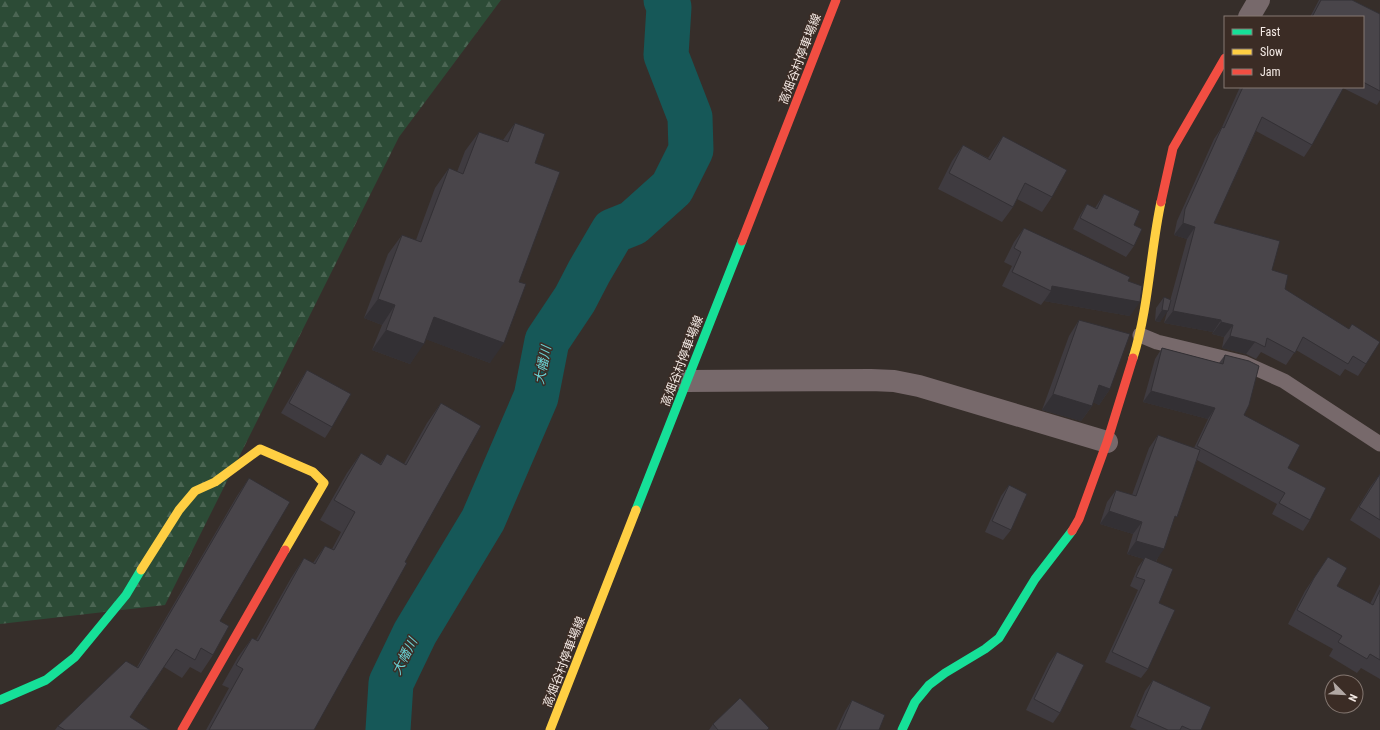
<svg xmlns="http://www.w3.org/2000/svg" width="1380" height="730" font-family="'Roboto Condensed','Noto Sans JP',sans-serif">
	<style>
		.forest { fill: url(#forest-firs) }
		.lines { fill: none; stroke-linecap: round; stroke-linejoin: round }
		.river { stroke: #165858; stroke-width: 45 }
		.lane { stroke: #77696b; stroke-width: 15 }
		.street { stroke: #77696b; stroke-width: 22 }
		.fast { stroke: #16e098; stroke-width: 9 }
		.slow { stroke: #ffcf43; stroke-width: 9 }
		.jam { stroke: #f24e42; stroke-width: 9 }
		.wall { fill: #3f3b40 }
		.shaded-wall { fill: #333034 }
		.building { fill: #49454a; stroke: #333034 }
		.labels { text-anchor: middle; stroke-width: 3; stroke-linejoin: round; paint-order: stroke }
		.street-label { font-size: 12px; fill: #f4eae5; stroke: #3b2c25 }
		.water-label { font-size: 13px; font-style: italic; fill: #6ad3d5; stroke: #3b2c25 }
	</style>
	<defs>
		<pattern id="forest-firs" width="22" height="20" patternUnits="userSpaceOnUse"><rect width="22" height="20" fill="#2c4b36"/><path d="M5 1l3.5 6h-7zM16 11l3.5 6h-7z" fill="#4b6553"/></pattern>
	</defs>
	<rect width="100%" height="100%" fill="#362e2a"/>
	<!-- forest -->
	<path class="forest" d="M0 0H501L399 137 165 605 0 624Z"/>
	<g class="lines">
		<!-- river -->
		<path class="river" d="M388 730 391 683 415 633 483 520 536 397 547 341 575 299 589 272 613 231 633 223 672 188 691 150 690 117 666 55 669 7 666 0"/>
		<!-- lane -->
		<path class="lane" d="M1140 335 1157 342 1244 363 1284 381 1380 444"/>
		<!-- street -->
		<g class="street">
			<path d="M1249 17 1259 0"/>
			<path d="M686 381 871 380 894 381 919 386 1107 442"/>
		</g>
		<!-- fast -->
		<g class="fast">
			<path d="M636 510 742 241"/>
			<path d="M0 700 46 680 75 657 126 595 141 570"/>
			<path d="M902 730 915 702 929 685 945 673 985 649 999 638 1035 579 1072 531"/>
		</g>
		<!-- slow -->
		<g class="slow">
			<path d="M1133 358C1149 307 1150 253 1161 202"/>
			<path d="M141 570 179 510 195 491 215 482 260 449 313 472 324 483 285 550"/>
			<path d="M550 730 636 510"/>
		</g>
		<!-- jam -->
		<g class="jam">
			<path d="M1161 202 1173 148 1225 58"/>
			<path d="M742 241 836 0"/>
			<path d="M1072 531 1079 519 1107 442 1133 358"/>
			<path d="M182 730 285 550"/>
		</g>
	</g>
	<!-- wall -->
	<g class="wall">
		<path d="M1319 0H1352L1380 14V100L1377 105 1343 88 1312 145 1304 157 1256 131 1214 223 1272 270 1285 289 1366 364 1358 376 1345 369 1340 376 1296 350 1286 365 1261 352 1256 359 1246 354 1222 348 1224 337 1212 334 1213 332 1164 323 1187 239 1174 235 1177 221 1214 139 1222 127 1240 87H1363V17H1310Z"/>
		<path d="M515 123 535 163 519 282 490 363 426 339 410 364 372 350 382 325 364 318 388 254 402 235 416 240 435 188 449 168 457 172 465 151 479 132 503 140Z"/>
		<path d="M1003 136 1052 197 1042 212 1017 199 1013 207 1002 222 938 189 952 161 963 145 988 158 992 152Z"/>
		<path d="M1104 194 1134 225V246L1126 257 1073 229 1080 215 1087 204 1095 208Z"/>
		<path d="M1024 228 1128 281 1130 316 1044 301 1041 305 1002 286 1012 266 1004 262 1014 242Z"/>
		<path d="M1164 297 1171 300 1160 322 1155 321 1156 308Z"/>
		<path d="M1079 320 1110 389 1099 405 1093 402 1092 406 1081 421 1042 410 1069 336Z"/>
		<path d="M1162 348 1219 363 1225 355 1244 415 1288 468 1310 520 1303 531 1272 514 1277 504 1197 460 1173 521 1156 562 1159 603 1148 669 1141 678 1105 662 1138 590 1130 586 1138 567 1144 559 1127 554 1133 534 1100 524 1107 502 1116 490 1132 495 1149 448 1158 435 1194 448 1208 419 1143 402 1155 359Z"/>
		<path d="M307 370 332 427 325 438 281 413 300 381Z"/>
		<path d="M441 403 405 562 314 730H206L229 688 222 685 238 657 252 638 256 640 291 578 304 558 313 563 325 546 332 549 341 532 320 520 347 473 361 453 380 464 387 454 404 464 427 423Z"/>
		<path d="M1380 474V539L1350 520 1371 486Z"/>
		<path d="M249 478 213 655 201 673 190 667 182 678 164 667 130 717 150 730H55L58 726 137 667 237 496Z"/>
		<path d="M1009 485 1011 530 1003 540 985 532 1001 496Z"/>
		<path d="M1328 557 1337 586 1370 604 1380 584V679L1361 668 1357 673 1329 656 1333 649 1288 624 1305 591Z"/>
		<path d="M1057 652 1060 713 1053 723 1026 710 1049 663Z"/>
		<path d="M1153 680 1201 730H1137L1130 727 1145 691Z"/>
		<path d="M852 700 879 730H836L845 711Z"/>
		<path d="M713 724 769 728 768 730H709Z"/>
	</g>
	<!-- shaded-wall -->
	<g class="shaded-wall">
		<path d="M1183 223 1195 227 1187 239 1174 235Z"/>
		<path d="M1052 286 1140 302 1130 316 1044 301 1051 291Z"/>
		<path d="M378 299 395 305 382 325 364 318Z"/>
		<path d="M1162 310 1168 311 1160 322 1155 321Z"/>
		<path d="M1173 311 1221 320 1213 332 1164 323Z"/>
		<path d="M434 317 504 343 490 363 420 337Z"/>
		<path d="M1221 322 1233 325 1224 337 1212 334Z"/>
		<path d="M386 330 424 344 410 364 372 350Z"/>
		<path d="M1230 336 1255 342 1246 354 1222 348Z"/>
		<path d="M1099 385 1110 389 1099 405 1088 400Z"/>
		<path d="M1151 391 1215 408 1208 419 1143 402Z"/>
		<path d="M1053 394 1092 406 1081 421 1042 410Z"/>
		<path d="M1109 511 1142 522 1133 534 1100 524Z"/>
		<path d="M1136 541 1164 549 1155 562 1145 557 1144 559 1127 554Z"/>
	</g>
	<!-- building -->
	<g class="building">
		<path d="M1321 0H1352L1380 14V91L1363 82V17H1312Z"/>
		<path d="M1243 87H1344L1312 145 1262 117 1214 223 1280 241 1272 270 1288 275 1285 289 1349 329 1352 324 1380 342 1366 364 1353 356 1348 364 1303 337 1295 353 1267 338 1265 347 1255 342 1230 336 1233 325 1221 322V320L1173 311 1195 227 1183 223 1185 209 1222 127 1224 128Z"/>
		<path d="M515 123 545 134 535 163 560 172 519 282 526 284 504 343 434 317 424 344 386 330 395 305 378 299 402 235 421 242 449 168 463 174 479 132 508 142Z"/>
		<path d="M1003 136 1067 170 1052 197 1025 183 1013 207 949 173 963 145 990 160Z"/>
		<path d="M1104 194 1140 211 1134 225 1142 229 1134 246 1080 218 1087 204 1097 209Z"/>
		<path d="M1024 228 1130 277 1128 281 1142 286 1140 302 1052 286 1051 291 1012 272 1021 252 1014 248Z"/>
		<path d="M1164 297 1171 300 1168 311 1162 310Z"/>
		<path d="M1079 320 1130 334 1110 389 1099 385 1092 406 1053 394Z"/>
		<path d="M1162 348 1223 364 1225 355 1249 361 1259 366 1249 405 1244 415 1300 445 1288 468 1326 488 1310 520 1279 503 1285 493 1197 446 1215 408 1151 391Z"/>
		<path d="M307 370 351 394 332 427 289 403Z"/>
		<path d="M441 403 481 426 405 562 407 563 314 730H209L243 669 236 665 252 638 258 641 304 558 315 564 325 546 334 550 355 512 334 500 361 453 381 465 387 454 406 465Z"/>
		<path d="M1158 435 1200 450 1177 517 1175 516 1164 549 1136 541 1142 522 1109 511 1116 490 1136 496Z"/>
		<path d="M1380 474V520L1359 507Z"/>
		<path d="M249 478 290 502 220 621 229 626 213 655 201 648 195 660 176 649 130 717 150 730H65L58 726 126 661 138 668Z"/>
		<path d="M1009 485 1027 494 1011 530 992 521Z"/>
		<path d="M1145 557 1173 569 1159 603 1175 610 1148 669 1112 652 1145 580 1136 577Z"/>
		<path d="M1328 557 1347 568 1337 586 1373 605 1380 590V660L1370 654 1367 659 1338 642 1342 636 1297 610 1314 578Z"/>
		<path d="M1057 652 1084 665 1060 713 1034 699Z"/>
		<path d="M1153 680 1211 707 1201 730H1191L1182 726 1180 730H1168L1137 716Z"/>
		<path d="M740 698 769 728 767 730H718L713 724Z"/>
		<path d="M852 700 885 715 879 730H839Z"/>
	</g>
	<g class="labels">
		<!-- street labels -->
		<g class="street-label">
			<text transform="translate(800 59) rotate(-69)" y="4">高畑谷村停車場線</text>
			<text transform="translate(682 361) rotate(-69)" y="4">高畑谷村停車場線</text>
			<text transform="translate(564 662) rotate(-69)" y="4">高畑谷村停車場線</text>
		</g>
		<!-- water labels -->
		<g class="water-label">
			<text transform="translate(542 365) rotate(-79)" y="5">大幡川</text>
			<text transform="translate(404 656) rotate(-63)" y="5">大幡川</text>
		</g>
	</g>
	<!-- legend -->
	<rect x="1224" y="16" width="140" height="72" fill="#3b2c25" stroke="#857872"/>
	<rect x="1232" y="29" width="20" height="6" fill="#16e098" stroke="#857872"/>
	<text x="1260" y="36" font-size="12" fill="#f4eae5">Fast</text>
	<rect x="1232" y="49" width="20" height="6" fill="#ffcf43" stroke="#857872"/>
	<text x="1260" y="56" font-size="12" fill="#f4eae5">Slow</text>
	<rect x="1232" y="69" width="20" height="6" fill="#f24e42" stroke="#857872"/>
	<text x="1260" y="76" font-size="12" fill="#f4eae5">Jam</text>
	<!-- north arrow -->
	<g transform="translate(1344 694) rotate(114)"><circle r="19" fill="#3b2c25" stroke="#857872"/>
	<path d="M0-3L7 15L0 10L-7 15Z" fill="#b2a8a4"/>
	<text y="-6" font-size="11" font-weight="bold" text-anchor="middle" fill="#f4eae5">N</text>
	</g>
</svg>
